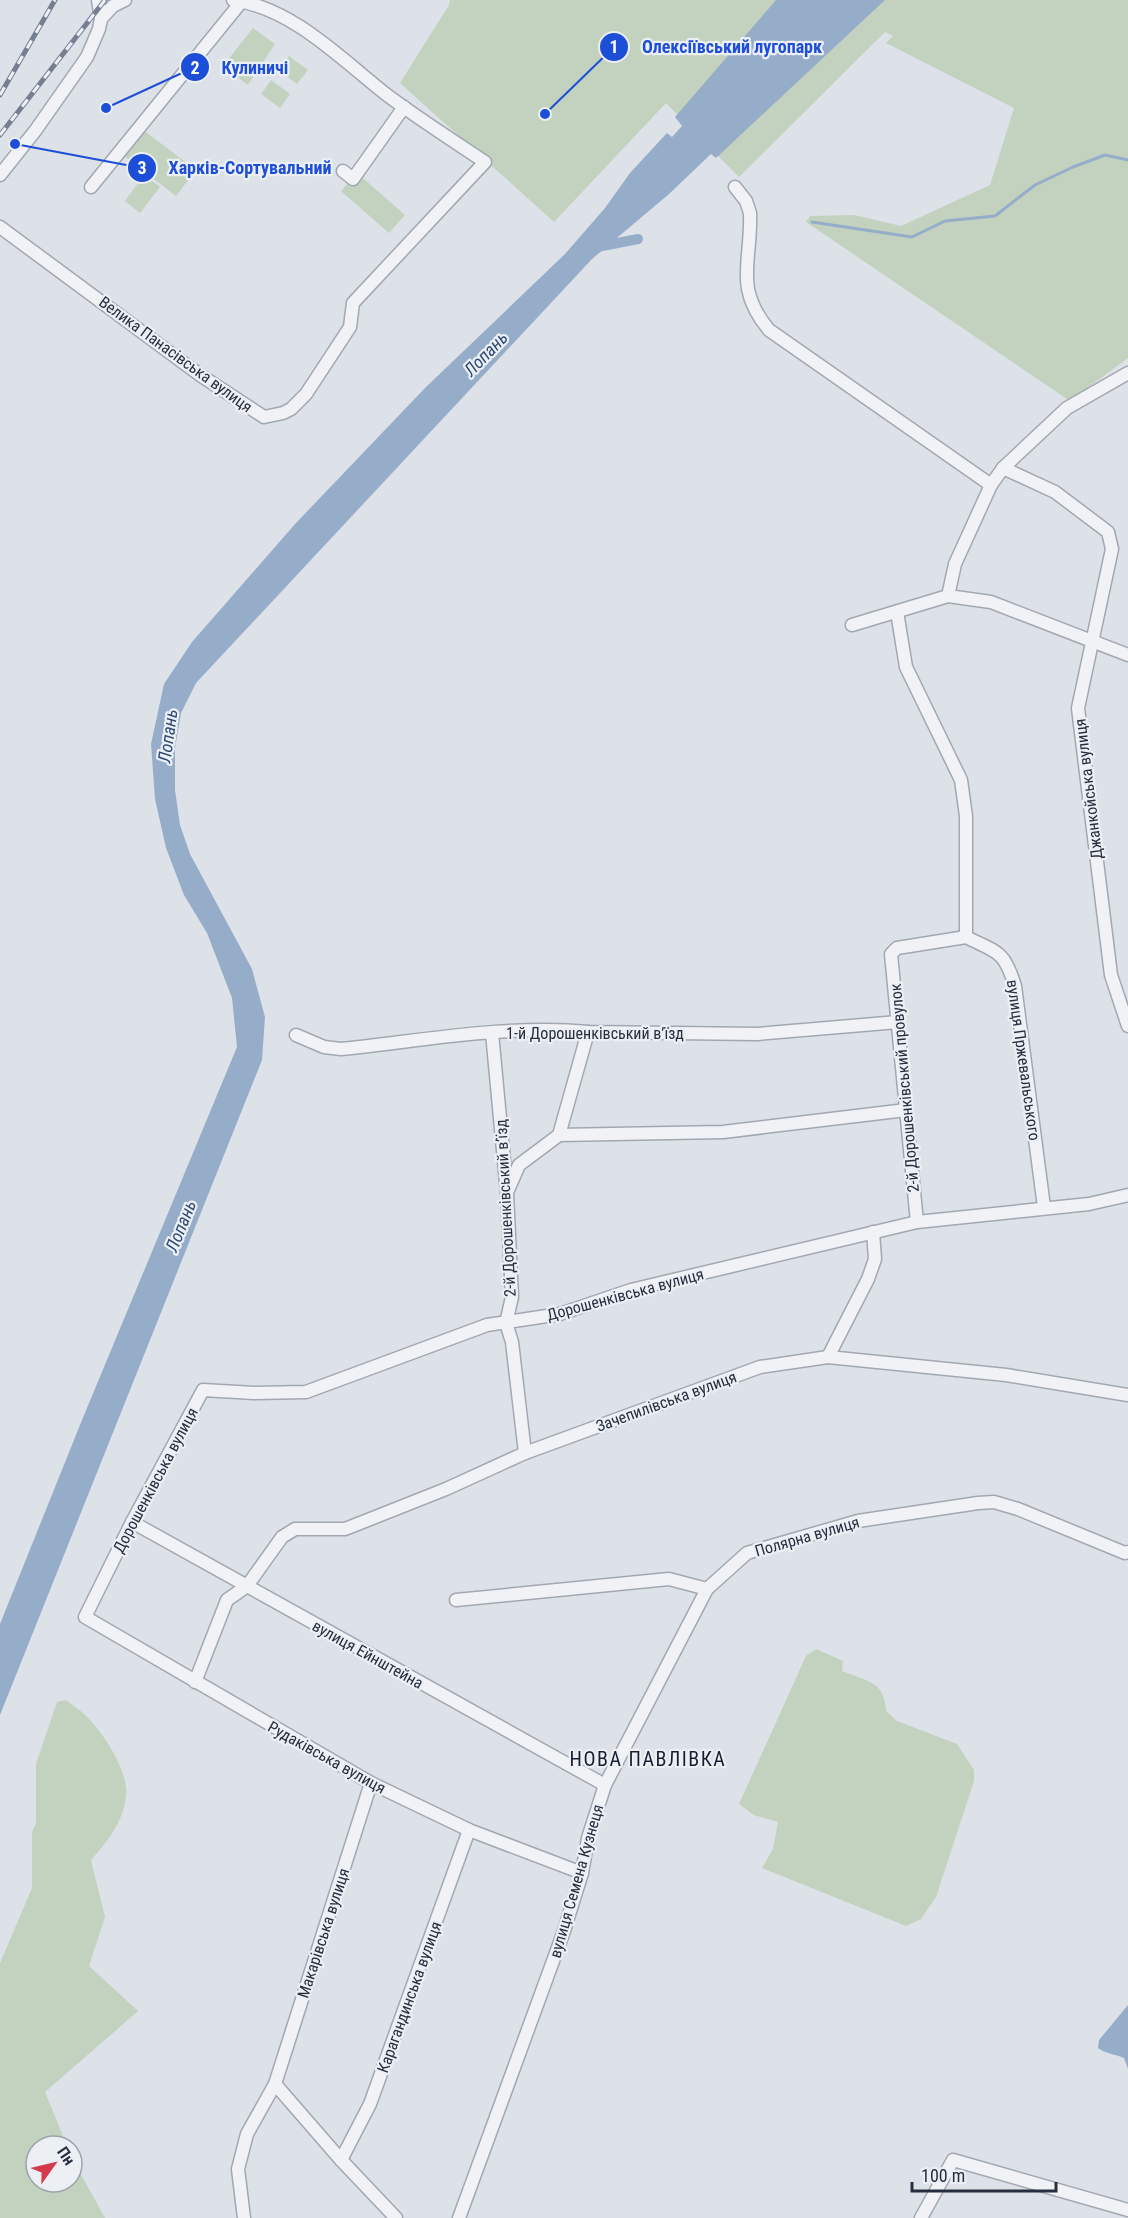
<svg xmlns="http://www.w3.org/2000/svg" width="1128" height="2218" font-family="'Roboto Condensed',sans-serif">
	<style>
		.green { fill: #c2d2be }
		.water { fill: #96adca }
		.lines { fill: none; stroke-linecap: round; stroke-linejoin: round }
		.stream { stroke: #96adca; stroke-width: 3 }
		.canal { stroke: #96adca; stroke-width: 10 }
		.minor-casing { stroke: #a2a8b2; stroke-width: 15 }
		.minor { stroke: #f0f2f6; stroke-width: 12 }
		.rail-casing { stroke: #767f92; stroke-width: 5 }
		.rail { stroke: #ecf0f5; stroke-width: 3; stroke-dasharray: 9; stroke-linecap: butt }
		.labels { text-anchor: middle; stroke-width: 4.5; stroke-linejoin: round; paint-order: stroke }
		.street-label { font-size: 16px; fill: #262e3f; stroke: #ecf0f5 }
		.water-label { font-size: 18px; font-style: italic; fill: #2e4a75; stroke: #ecf0f5 }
		.quarter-label { font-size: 20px; letter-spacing: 1.5px; fill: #181f30; stroke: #ecf0f5 }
		.leader { fill: none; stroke: #1d4ed8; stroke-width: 2 }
		.callout-dot { fill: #1d4ed8; stroke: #ecf0f5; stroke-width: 2 }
		.mark-label { font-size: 18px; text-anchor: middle; font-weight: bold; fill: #fff }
		.callout-label { font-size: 18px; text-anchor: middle; font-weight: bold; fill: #1d4ed8; stroke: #ecf0f5; stroke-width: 4.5; stroke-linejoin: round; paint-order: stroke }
	</style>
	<rect width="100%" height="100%" fill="#dde1e8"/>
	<!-- green -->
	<g class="green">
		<path d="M450 0H1128V358L1070 401 806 222 810 216 854 215 901 226 990 185 1014 108 886 43 893 36 885 32 739 177 666 103 554 222 400 83 449 5Z"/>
		<path d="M253 28 275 44 248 85 223 66Z"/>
		<path d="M289 56 308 70 297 84 279 70Z"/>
		<path d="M271 80 290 94 280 108 261 94Z"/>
		<path d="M143 130 196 170 176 196 123 155Z"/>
		<path d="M357 173 405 215 389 233 341 191Z"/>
		<path d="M144 175 160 187 140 213 125 201Z"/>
		<path d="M816 1649 843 1661 842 1671C866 1681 885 1681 886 1711L897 1721 957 1744 974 1770V1781L936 1897 921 1919 906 1926 762 1868 773 1849 778 1822 754 1815 739 1804 806 1656Z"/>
		<path d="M66 1700C73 1706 82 1711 88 1718 104 1734 129 1772 126 1796 123 1822 108 1841 91 1860L105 1917 89 1966 138 2011 45 2092 67 2146H36V2182H72V2158L105 2218H0V1963L32 1888V1832L36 1823V1764L57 1702Z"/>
	</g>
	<!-- water -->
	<g class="water">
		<path d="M776 0H885L716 158 711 154 669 194 592 259 196 683 181 713 175 748V790L180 825 190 854 252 969 265 1017 262 1060 0 1715V1624L82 1420 237 1047 232 998 207 933 184 895 166 848 155 799 151 744 164 684 192 642 296 523 426 387 565 254 605 208 630 173 667 133 672 137 682 126 675 117Z"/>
		<path d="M1128 2005V2069L1124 2058C1115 2054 1106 2054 1098 2048L1099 2040Z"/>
	</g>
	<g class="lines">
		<!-- stream -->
		<path class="stream" d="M812 222 912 237 945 221 995 216 1035 185 1073 167 1105 155 1128 160"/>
		<!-- canal -->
		<path class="canal" d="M597 247 638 239"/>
		<defs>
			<g id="minor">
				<path d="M101 19 113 6 125 0"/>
				<path d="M343 171 353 179 404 107"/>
				<path d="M0 175 35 131 87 57 99 29 101 19 98 0"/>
				<path d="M91 187 242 1"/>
				<path d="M735 187 746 201 750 213C752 262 733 287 769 330L991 485"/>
				<path d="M0 227 200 375 264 417 283 413 291 409 306 394 350 327 353 303 485 162C452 140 419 119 387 95 342 60 293 8 233 0"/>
				<path d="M1003 468 1055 492 1108 532 1112 549 1078 708 1111 975 1128 1026"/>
				<path d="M948 596 955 564 991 485 1003 468 1067 408 1128 373"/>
				<path d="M897 612 906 667 961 780 966 816V937"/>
				<path d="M852 625 948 596 991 602 1128 655"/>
				<path d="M966 937C998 953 1004 950 1015 986L1044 1207"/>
				<path d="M492 1033 507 1193 512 1297 506 1323 512 1342 525 1453"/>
				<path d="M296 1035 324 1047 341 1049C419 1041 511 1024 588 1032L757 1034 898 1022"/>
				<path d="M559 1135 723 1132 906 1110"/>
				<path d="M508 1190 519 1165 559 1135 588 1032"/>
				<path d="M917 1222 891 954 897 948 966 937"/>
				<path d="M828 1357 868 1279 875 1259 873 1232"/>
				<path d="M132 1522 605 1785"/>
				<path d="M456 1600 669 1579 707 1589"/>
				<path d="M195 1682 227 1600 247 1586 282 1537 295 1529H345L446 1489 525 1453 760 1367 828 1357 1006 1375 1128 1395"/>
				<path d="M582 1873 469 1830 371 1783 85 1617 132 1522 203 1390 254 1393 306 1392 487 1325 560 1314 631 1290 917 1222 1089 1204 1128 1195"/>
				<path d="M275 2084 341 2160 396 2218"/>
				<path d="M341 2160 370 2104 469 1830"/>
				<path d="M244 2218 238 2169 247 2134 275 2084 371 1783"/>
				<path d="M459 2218 564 1931 582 1873 588 1838 605 1785 707 1589 747 1553 858 1521 978 1503 994 1502 1018 1509 1125 1553 1128 1552"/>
				<path d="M921 2218 953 2160 1128 2210"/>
			</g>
		</defs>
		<!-- minor casing -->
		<use href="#minor" class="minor-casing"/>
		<!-- minor -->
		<use href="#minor" class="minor"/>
		<defs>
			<g id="rail">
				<path d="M0 95 55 0"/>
				<path d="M0 135 105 0"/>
			</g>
		</defs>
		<!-- rail casing -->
		<use href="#rail" class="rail-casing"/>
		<!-- rail -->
		<use href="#rail" class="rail"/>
	</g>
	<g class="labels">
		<!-- street labels -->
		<g class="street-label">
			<text transform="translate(176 354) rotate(36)" y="6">Велика Панасівська вулиця</text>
			<text transform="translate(1088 789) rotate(-97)" y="6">Джанкойська вулиця</text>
			<text x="595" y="1039">1-й Дорошенківський в’їзд</text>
			<text transform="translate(1024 1060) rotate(82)" y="6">вулиця Пржевальського</text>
			<text transform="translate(904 1088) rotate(-95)" y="6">2-й Дорошенківський провулок</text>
			<text transform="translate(505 1208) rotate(-93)" y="6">2-й Дорошенківський в’їзд</text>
			<text transform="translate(625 1294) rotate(-15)" y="6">Дорошенківська вулиця</text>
			<text transform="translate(666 1401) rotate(-20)" y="6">Зачепилівська вулиця</text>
			<text transform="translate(155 1480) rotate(-62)" y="6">Дорошенківська вулиця</text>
			<text transform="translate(807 1536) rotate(-16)" y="6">Полярна вулиця</text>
			<text transform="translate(368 1654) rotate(29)" y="6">вулиця Ейнштейна</text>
			<text transform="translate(327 1757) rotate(29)" y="6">Рудаківська вулиця</text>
			<text transform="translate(576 1881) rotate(-74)" y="6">вулиця Семена Кузнеця</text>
			<text transform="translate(323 1933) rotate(-72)" y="6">Макарівська вулиця</text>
			<text transform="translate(409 1997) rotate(-70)" y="6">Карагандинська вулиця</text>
		</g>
		<!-- water labels -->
		<g class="water-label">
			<text transform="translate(486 354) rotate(-46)" y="6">Лопань</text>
			<text transform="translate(168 736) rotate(-82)" y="6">Лопань</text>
			<text transform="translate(181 1226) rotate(-68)" y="6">Лопань</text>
		</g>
		<!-- quarter labels -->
		<g class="quarter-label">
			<text x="648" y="1766">НОВА ПАВЛІВКА</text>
		</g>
	</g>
	<!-- callouts -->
	<path class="leader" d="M545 114L614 47M106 108L195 67M15 144L142 168"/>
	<g class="callout-dot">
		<circle cx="545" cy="114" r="6"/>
		<circle cx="106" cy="108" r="6"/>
		<circle cx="15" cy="144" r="6"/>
		<circle cx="614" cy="47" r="15"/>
		<circle cx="195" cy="67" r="15"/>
		<circle cx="142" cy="168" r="15"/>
	</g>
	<g class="mark-label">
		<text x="614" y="53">1</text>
		<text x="195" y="74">2</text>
		<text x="142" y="174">3</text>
	</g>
	<g class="callout-label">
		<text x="732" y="53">Олексіївський лугопарк</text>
		<text x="255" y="74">Кулиничі</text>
		<text x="250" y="174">Харків-Сортувальний</text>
	</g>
	<!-- north arrow -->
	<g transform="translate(54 2164) rotate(56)"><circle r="28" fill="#ecf0f5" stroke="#9da2ac" stroke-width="1.5"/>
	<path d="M0-4.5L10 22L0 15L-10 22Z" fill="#d53a4a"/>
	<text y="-9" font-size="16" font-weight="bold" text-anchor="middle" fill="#262e3f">Пн</text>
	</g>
	<!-- scale -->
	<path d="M912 2182v9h144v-9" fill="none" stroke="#262e3f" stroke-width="3"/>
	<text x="921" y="2182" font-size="18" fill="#262e3f" stroke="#ecf0f5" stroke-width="4.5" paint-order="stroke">100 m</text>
</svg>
